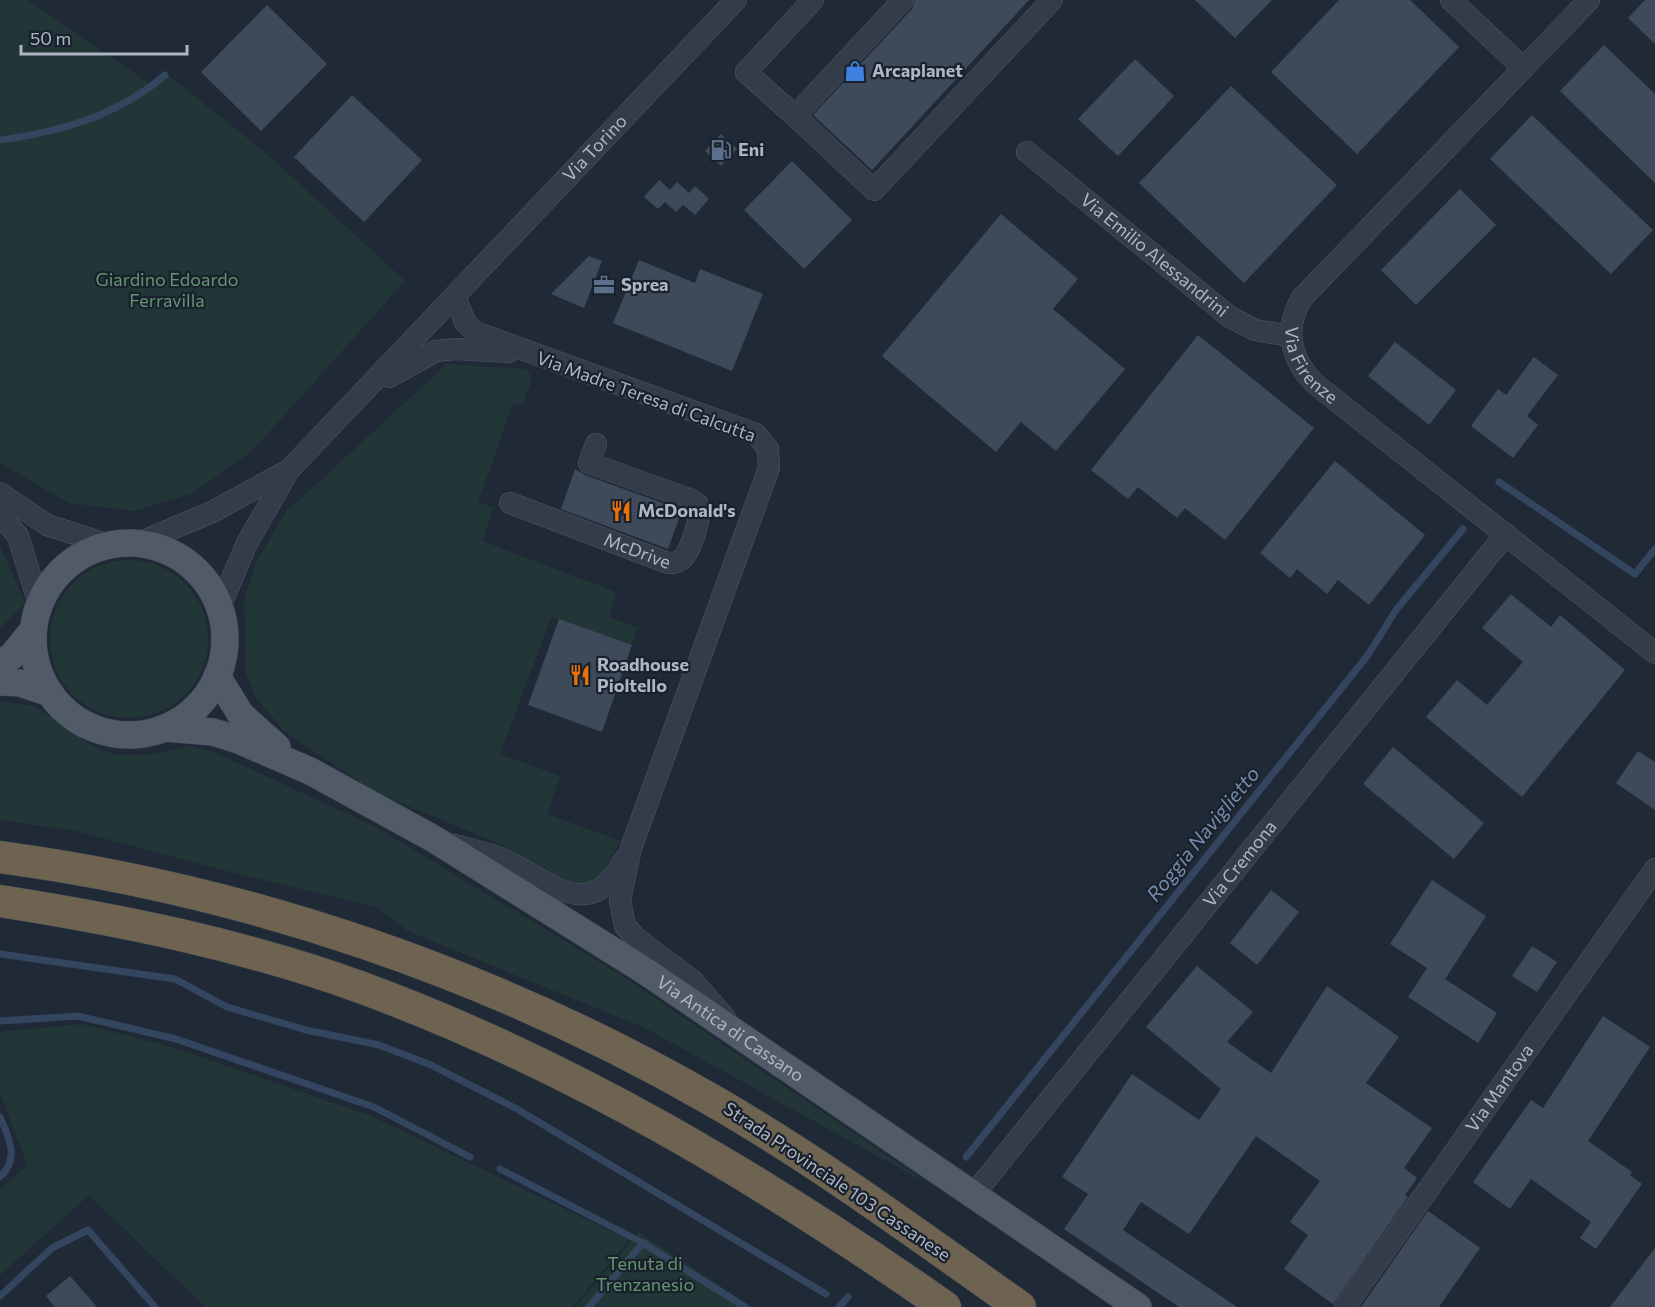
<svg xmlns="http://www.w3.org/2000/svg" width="1655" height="1307" font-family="Commissioner,sans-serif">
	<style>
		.green { fill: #223638 }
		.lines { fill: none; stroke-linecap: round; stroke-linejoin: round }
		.stream { stroke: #33455f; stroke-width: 7 }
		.building { fill: #3e4a5a }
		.minor-casing { stroke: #515966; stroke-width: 22 }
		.major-casing { stroke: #3d4551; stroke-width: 28 }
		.highway-casing { stroke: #3e4652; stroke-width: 33 }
		.minor { stroke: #333c48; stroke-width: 21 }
		.major { stroke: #515b68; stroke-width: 27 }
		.highway { stroke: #6e6350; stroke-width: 32 }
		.labels { text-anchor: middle; stroke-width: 4.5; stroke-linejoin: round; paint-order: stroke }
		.poi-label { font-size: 18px; font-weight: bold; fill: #aeb6c5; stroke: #19212c; text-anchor: start }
		.street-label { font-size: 18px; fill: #aeb6c5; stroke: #19212c }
		.park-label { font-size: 18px; fill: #659571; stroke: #19212c }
		.water-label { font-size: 20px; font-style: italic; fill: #758dad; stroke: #19212c }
	</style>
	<rect width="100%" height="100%" fill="#202a37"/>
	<!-- green -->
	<g class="green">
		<path d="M0 0H27L153 86 168 75 267 154 405 281 253 450 193 493 135 511 69 503 0 463Z"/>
		<path d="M447 364 527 369 532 379 522 406 513 404 478 502 494 508 482 541 616 592 609 617 638 628 632 645 551 617 500 754 560 776 547 814 621 841 602 876 592 884H567L511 849 377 793 284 731 256 698 246 673 244 601 256 562 286 512Z"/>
		<path d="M0 546 25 603 0 628Z"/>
		<circle cx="129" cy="639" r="79"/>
		<path d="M7 702 34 706 90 744 112 754 148 755 190 746 218 754 374 826 621 975 932 1186 645 1028 408 931 377 907 238 874 76 831 0 820V703Z"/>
		<path d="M82 1024 172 1047 371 1116 629 1240 573 1307H205L89 1195 0 1275V1190L27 1165 0 1092V1032Z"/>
		<path d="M639 1232 752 1307H576Z"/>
	</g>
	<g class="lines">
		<!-- stream -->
		<g class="stream">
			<path d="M0 140C60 132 119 115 165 75"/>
			<path d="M1499 482 1635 574 1655 549"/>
			<path d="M0 954 175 979 227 1007 306 1030 379 1045 431 1065 517 1109 826 1294"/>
			<path d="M0 1021 78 1016 176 1039 374 1107 470 1157"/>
			<path d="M0 1117C9 1138 20 1159 0 1177"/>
			<path d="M966 1157 1368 655 1396 610 1463 529"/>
			<path d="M500 1169 643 1243 745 1307"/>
			<path d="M0 1296 52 1248 88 1230 155 1307"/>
			<path d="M589 1307 643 1243 647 1245"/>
			<path d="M839 1307 848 1297"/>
		</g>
	</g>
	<!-- building -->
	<g class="building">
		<path d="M915 0H1029L872 170 813 115 912 9Z"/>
		<path d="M1195 0H1272L1235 38Z"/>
		<path d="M1339 0H1410L1459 47 1357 154 1271 72Z"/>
		<path d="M1645 0H1655V44L1628 18Z"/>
		<path d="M267 5 327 64 261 131 201 72Z"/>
		<path d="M1604 45 1655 94V183L1560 91Z"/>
		<path d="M1135 59 1174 96 1118 156 1078 119Z"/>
		<path d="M1231 86 1337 185 1244 283 1139 183Z"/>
		<path d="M352 95 422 160 364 222 294 157Z"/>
		<path d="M1532 115 1653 230 1611 274 1490 159Z"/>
		<path d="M721 134 737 149 721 166 705 151Z"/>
		<path d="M792 161 852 220 804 269 744 210Z"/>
		<path d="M659 180 670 190 677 182 689 193 695 186 709 199 695 215 683 205 676 212 665 202 658 209 644 197Z"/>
		<path d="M1460 189 1496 225 1416 305 1381 270Z"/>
		<path d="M1001 214 1078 279 1053 309 1125 369 1056 451 1021 422 996 452 882 356Z"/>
		<path d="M589 256 602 261 584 308 551 294Z"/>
		<path d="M639 260 695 283 700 269 763 294 732 371 613 323Z"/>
		<path d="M1198 335 1314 428 1225 540 1185 508 1177 518 1138 487 1128 499 1091 470Z"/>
		<path d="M1395 342 1456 390 1429 425 1368 376Z"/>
		<path d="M1534 357 1558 375 1527 416 1538 425 1513 458 1471 426 1498 389 1506 395Z"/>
		<path d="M1335 461 1425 535 1369 605 1338 580 1327 594 1297 569 1290 578 1260 553Z"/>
		<path d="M575 469 585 475 682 510 668 549 561 509Z"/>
		<path d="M1511 594 1551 627 1560 615 1625 670 1522 797 1426 717 1457 680 1487 705 1523 662 1482 628Z"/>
		<path d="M559 619 632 645 602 732 528 705Z"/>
		<path d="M1393 747 1484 823 1454 859 1363 784Z"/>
		<path d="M1638 751 1655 762V810L1616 783Z"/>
		<path d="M1432 880 1486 916 1445 979 1497 1013 1478 1043 1408 997 1427 968 1390 944Z"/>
		<path d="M1271 890 1299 912 1257 965 1230 943Z"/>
		<path d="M1532 946 1557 962 1537 992 1512 976Z"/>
		<path d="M1197 966 1253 1012 1227 1042 1271 1073 1327 986 1399 1037 1366 1083 1432 1128 1404 1168 1417 1178 1405 1195 1408 1197 1333 1304 1284 1269 1308 1235 1290 1222 1320 1181 1256 1136 1189 1234 1141 1202 1123 1230 1237 1307H1179L1064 1229 1088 1194 1062 1177 1132 1074 1199 1120 1221 1089 1146 1027Z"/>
		<path d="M1603 1016 1650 1047 1588 1141 1632 1172 1630 1175 1642 1184 1596 1249 1580 1238 1591 1222 1531 1179 1510 1209 1473 1182 1531 1100 1543 1108Z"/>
		<path d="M1428 1211 1480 1248 1439 1307H1361Z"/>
		<path d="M1655 1248V1307H1610Z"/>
		<path d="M70 1276 97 1307H55L46 1296Z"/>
	</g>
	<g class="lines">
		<defs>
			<g id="minor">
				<path d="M813 0 746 72 795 116 903 0"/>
				<path d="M1451 0 1523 68"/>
				<path id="s1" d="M1589 0 1302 298C1284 328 1290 358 1314 383L1655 653"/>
				<path d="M795 116 874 190 1052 0"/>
				<path id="s2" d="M1027 152 1230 317 1255 330 1291 336"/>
				<path d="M455 296 465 322 475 332 756 434 768 449 769 468 631 848 620 900 625 926 636 938 692 980 725 1018"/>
				<path d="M389 377 436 351 455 349 509 352"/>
				<path d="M0 493 47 525 109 545"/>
				<path id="s3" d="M510 503 668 563C674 563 678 563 682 559 690 552 703 515 698 505L692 500 589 463 596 444"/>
				<path d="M0 515 18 536 39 604"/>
				<path d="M136 544 212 512 289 470"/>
				<path id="s4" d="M219 609 247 543 289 470 736 0"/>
				<path d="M455 845C472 850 493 853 509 862 554 885 591 923 625 859"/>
				<path id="s5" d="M974 1194 1506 534"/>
				<path id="s6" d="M1345 1307 1655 869"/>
			</g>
			<g id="major">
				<circle cx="129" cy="639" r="96"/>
				<path d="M0 664 12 656 33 630"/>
				<path d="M217 676 241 715 277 747"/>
				<path d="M0 682 20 683 50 693"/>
				<path id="s7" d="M165 728 213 732 236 739 310 771 434 839 645 971 1138 1307"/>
			</g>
			<g id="highway">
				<path d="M0 857C248 890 492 974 710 1099 818 1161 918 1235 1020 1307"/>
				<path d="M0 901C122 920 244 945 360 987 570 1064 762 1179 945 1307"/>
			</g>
		</defs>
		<!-- minor casing -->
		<use href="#minor" class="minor-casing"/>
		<!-- major casing -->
		<use href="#major" class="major-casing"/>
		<!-- highway casing -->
		<use href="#highway" class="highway-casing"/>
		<!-- minor -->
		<use href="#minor" class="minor"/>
		<!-- major -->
		<use href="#major" class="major"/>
		<!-- highway -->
		<use href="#highway" class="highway"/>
	</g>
	<!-- icons -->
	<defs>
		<symbol id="shop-bare" viewBox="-9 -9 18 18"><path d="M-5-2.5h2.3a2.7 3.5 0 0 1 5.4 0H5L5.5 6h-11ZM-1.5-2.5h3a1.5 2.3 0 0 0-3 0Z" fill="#3f7fe0" stroke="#19212c" stroke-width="2.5" paint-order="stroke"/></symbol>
		<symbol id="fuel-bare" viewBox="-9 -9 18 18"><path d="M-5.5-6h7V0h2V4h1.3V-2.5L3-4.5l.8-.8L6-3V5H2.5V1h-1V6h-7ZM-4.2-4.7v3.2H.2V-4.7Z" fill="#5c6f8a" stroke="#19212c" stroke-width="2.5" paint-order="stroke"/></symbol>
		<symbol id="office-bare" viewBox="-9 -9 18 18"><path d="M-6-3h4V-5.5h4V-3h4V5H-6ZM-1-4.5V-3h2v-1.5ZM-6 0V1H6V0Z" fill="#5c6f8a" stroke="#19212c" stroke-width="2.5" paint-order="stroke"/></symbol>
		<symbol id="restaurant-bare" viewBox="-9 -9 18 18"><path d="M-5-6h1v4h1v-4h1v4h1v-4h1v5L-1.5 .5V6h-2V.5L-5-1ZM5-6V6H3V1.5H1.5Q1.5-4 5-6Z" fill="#e8710a" stroke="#19212c" stroke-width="2.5" paint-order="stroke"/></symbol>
	</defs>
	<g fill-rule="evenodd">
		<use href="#shop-bare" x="840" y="56" width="30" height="30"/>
		<use href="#fuel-bare" x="706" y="135" width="30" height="30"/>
		<use href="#office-bare" x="589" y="270" width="30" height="30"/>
		<use href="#restaurant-bare" x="606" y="496" width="30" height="30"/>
		<use href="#restaurant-bare" x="565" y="660" width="30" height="30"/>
	</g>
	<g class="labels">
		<!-- poi labels -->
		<g class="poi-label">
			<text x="872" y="77">Arcaplanet</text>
			<text x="738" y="156">Eni</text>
			<text x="621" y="291">Sprea</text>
			<text x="638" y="517">McDonald's</text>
			<text x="597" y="671">Roadhouse<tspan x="597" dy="21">Pioltello</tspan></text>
		</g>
		<!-- street labels -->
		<g class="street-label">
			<text dy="6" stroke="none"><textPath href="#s4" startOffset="600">Via Torino</textPath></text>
			<text dy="6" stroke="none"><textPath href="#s2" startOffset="164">Via Emilio Alessandrini</textPath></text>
			<text dy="6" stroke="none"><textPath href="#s1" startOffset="489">Via Firenze</textPath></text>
			<text transform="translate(646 397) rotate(20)" y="6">Via Madre Teresa di Calcutta</text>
			<text dy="6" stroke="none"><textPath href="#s3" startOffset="136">McDrive</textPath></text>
			<text dy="6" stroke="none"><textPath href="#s5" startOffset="424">Via Cremona</textPath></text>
			<text dy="6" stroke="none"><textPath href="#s7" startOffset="646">Via Antica di Cassano</textPath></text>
			<text dy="6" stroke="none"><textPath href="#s6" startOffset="268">Via Mantova</textPath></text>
			<text transform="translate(837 1182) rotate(34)" y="6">Strada Provinciale 103 Cassanese</text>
		</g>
		<!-- park labels -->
		<g class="park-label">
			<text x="167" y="286">Giardino Edoardo<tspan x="167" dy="21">Ferravilla</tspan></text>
			<text x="645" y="1270">Tenuta di<tspan x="645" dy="21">Trenzanesio</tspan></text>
		</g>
		<!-- water labels -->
		<g class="water-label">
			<text transform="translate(1203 834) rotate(-51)" y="7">Roggia Naviglietto</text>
		</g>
	</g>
	<!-- scale -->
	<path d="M21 45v9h166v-9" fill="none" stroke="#aeb6c5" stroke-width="3"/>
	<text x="30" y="45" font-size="18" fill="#aeb6c5" stroke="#19212c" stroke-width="4.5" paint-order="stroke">50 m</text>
</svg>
